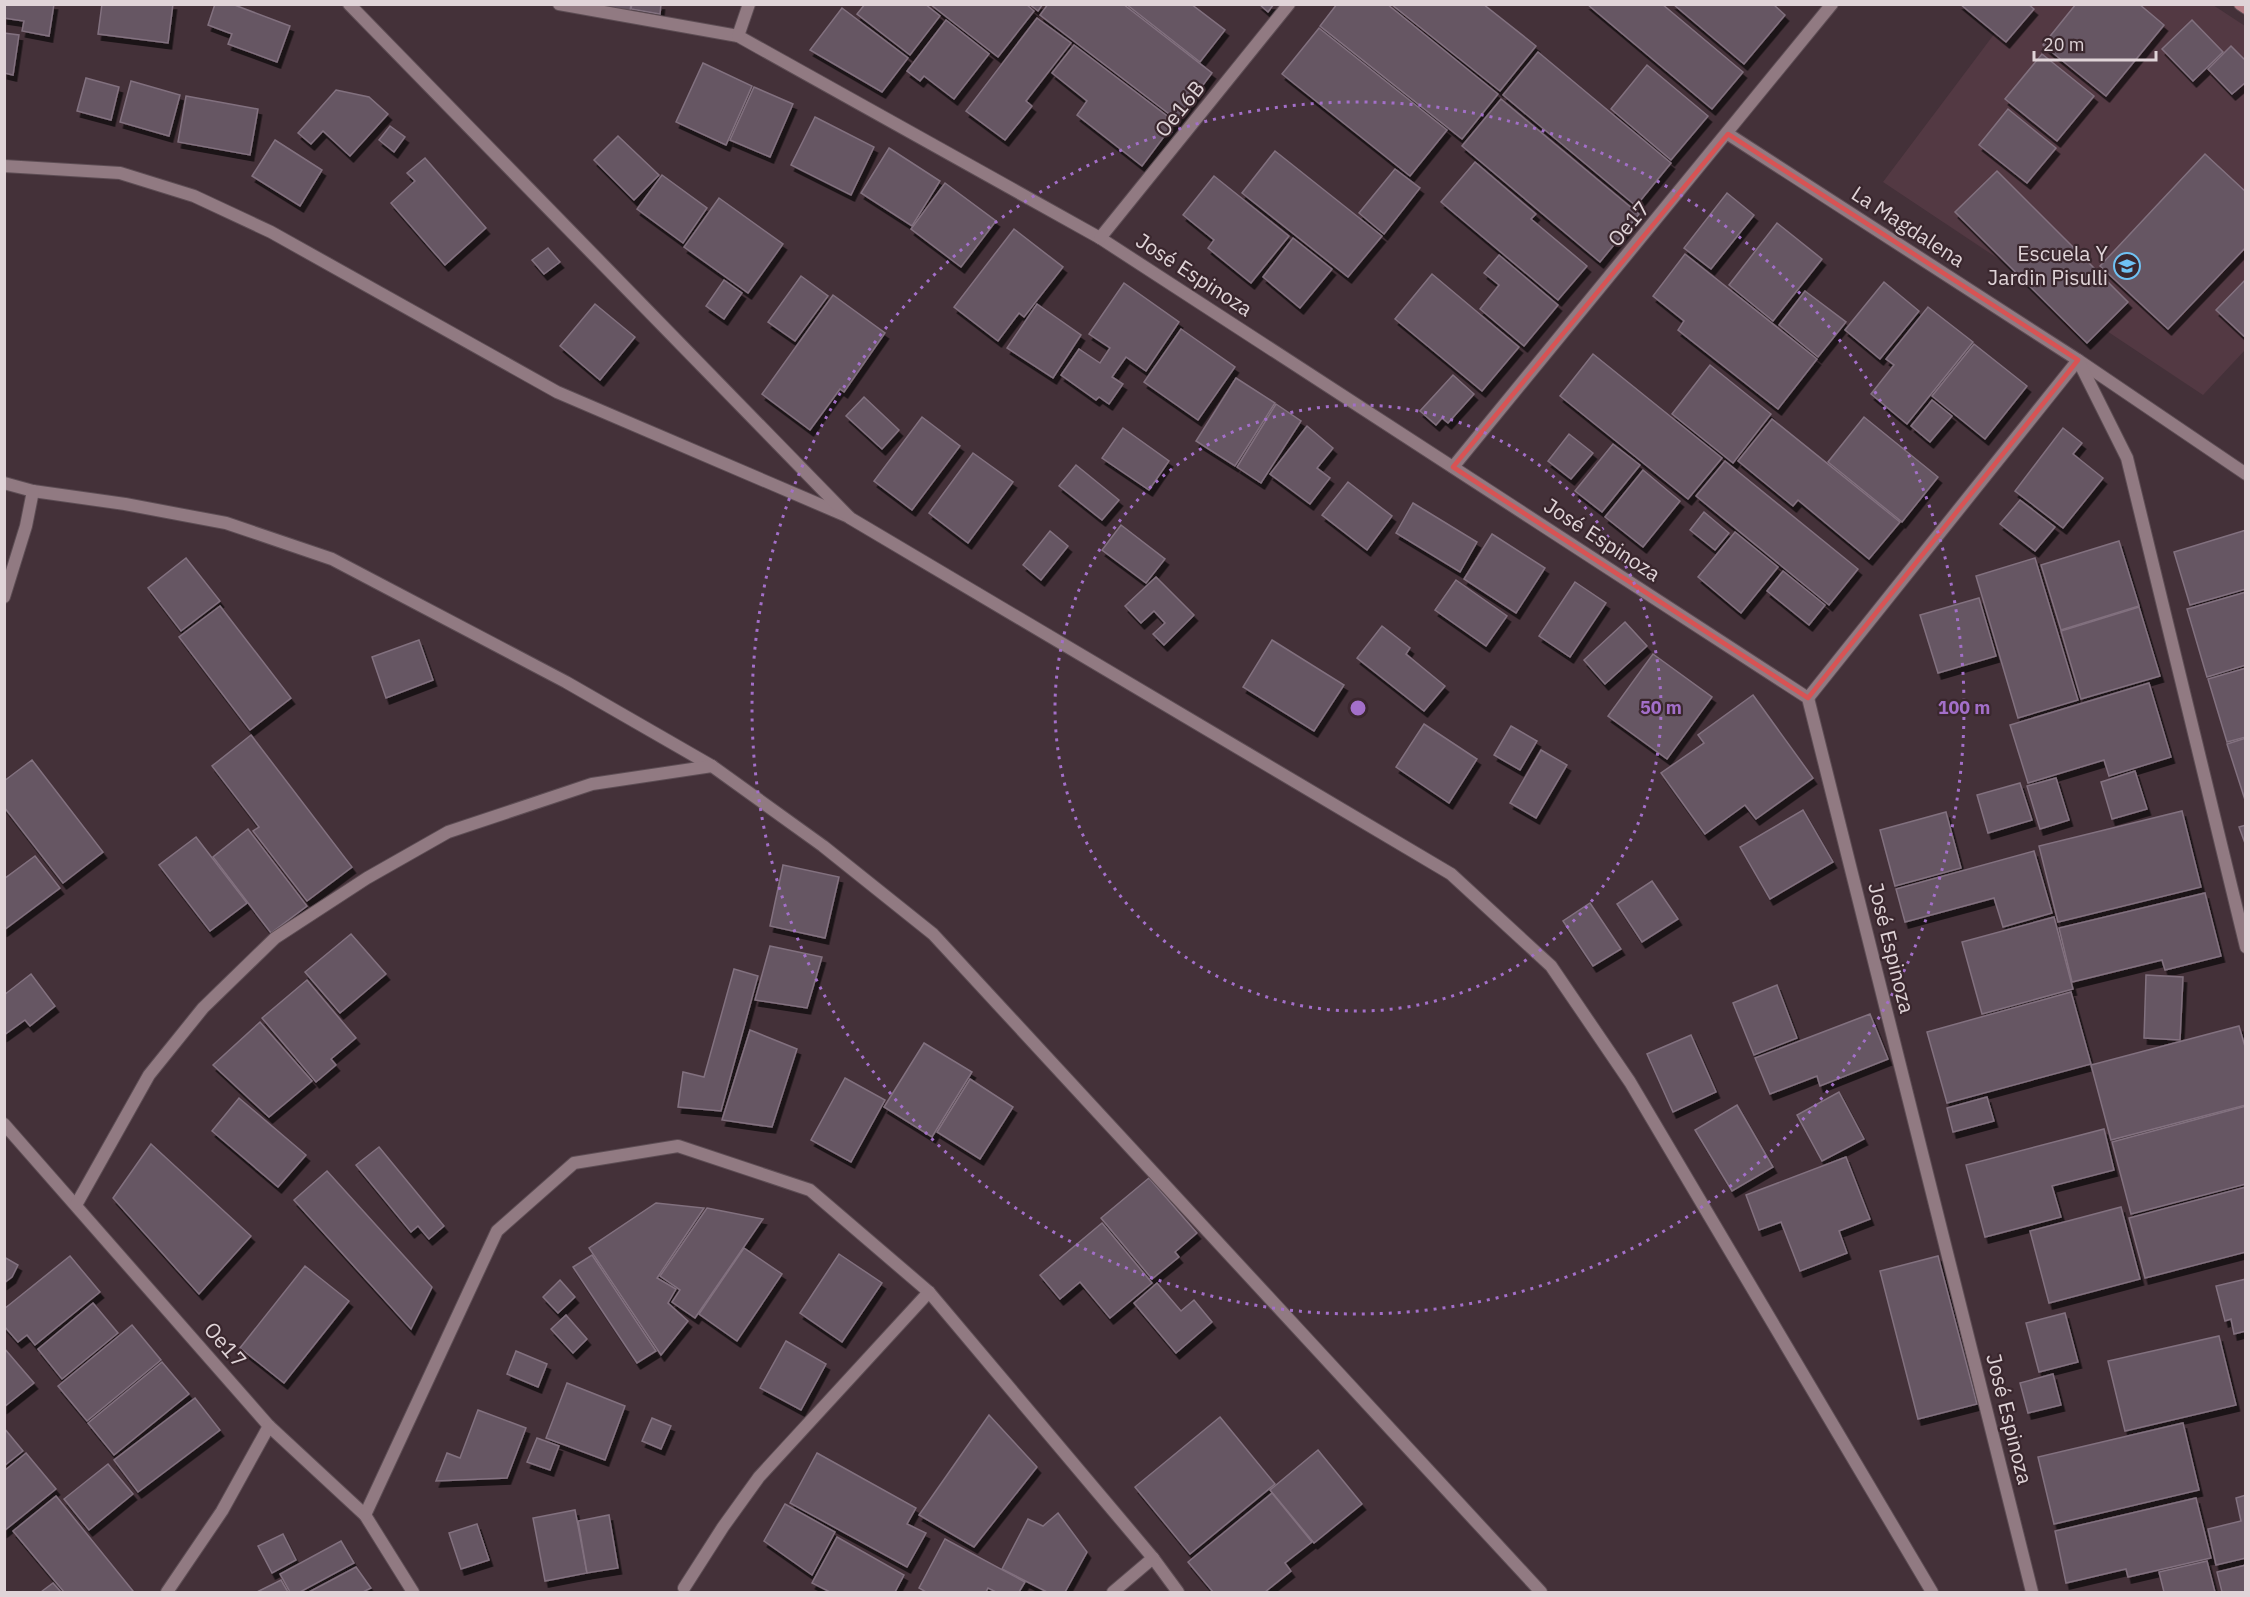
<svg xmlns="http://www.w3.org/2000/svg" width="2250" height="1597" font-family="'IBM Plex Sans',sans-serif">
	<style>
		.built { fill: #533943 }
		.building { fill: #665664; stroke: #82717f; stroke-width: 1.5; filter: url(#shadow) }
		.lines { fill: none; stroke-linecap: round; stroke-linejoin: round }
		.lane-casing { stroke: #5d4d54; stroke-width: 14 }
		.street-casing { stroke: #5d4d54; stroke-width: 14 }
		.secondary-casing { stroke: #5d4d54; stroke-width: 14 }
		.lane { stroke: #917a82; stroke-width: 12 }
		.street { stroke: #917a82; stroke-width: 12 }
		.secondary { stroke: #b27a82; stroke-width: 12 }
		.marked { fill: none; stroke: #d85354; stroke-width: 4.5; stroke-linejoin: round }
		.ring { fill: none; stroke: #a36fc9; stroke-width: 3; stroke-dasharray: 3 6 }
		.labels { text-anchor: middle; stroke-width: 4.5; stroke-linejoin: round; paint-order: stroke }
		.street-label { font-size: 21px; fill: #e0d4d8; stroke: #3a272e }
		.poi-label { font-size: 21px; fill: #e0d4d8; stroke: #3a272e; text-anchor: end }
		.centre { fill: #a36fc9; stroke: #3a272e; stroke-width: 3 }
		.ring-label { font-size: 18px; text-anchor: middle; font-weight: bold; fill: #a36fc9; stroke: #3a272e; stroke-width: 4.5; stroke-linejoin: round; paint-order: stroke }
	</style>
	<defs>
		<filter id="shadow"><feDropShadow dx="3.5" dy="6" stdDeviation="0" flood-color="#0009"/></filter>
	</defs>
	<rect width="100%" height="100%" fill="#443139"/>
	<!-- built -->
	<path class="built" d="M2016 5H2213L2245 26V350L2203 395 1883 182Z"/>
	<!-- building -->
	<g class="building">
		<path d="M4 4H54L49 36 22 31 24 21 4 18Z"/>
		<path d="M102 4H173L168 43 98 34Z"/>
		<path d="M215 4H232L290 26 277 62 228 44 232 34 208 25Z"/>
		<path d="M590 4H631L630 11Z"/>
		<path d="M632 4H661L660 14 631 9Z"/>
		<path d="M865 4H925L940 16 910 55 857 14Z"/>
		<path d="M930 4H1026L1034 11 998 57Z"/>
		<path d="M1029 4H1043L1038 11Z"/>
		<path d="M1048 4H1123L1212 73 1177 120 1040 15Z"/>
		<path d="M1126 4H1191L1225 30 1200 62Z"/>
		<path d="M1259 4H1274L1268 12Z"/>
		<path d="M1337 4H1387L1498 94 1462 139 1320 26Z"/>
		<path d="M1391 4H1483L1536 46 1500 91Z"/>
		<path d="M1587 4H1662L1743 72 1712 109Z"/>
		<path d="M1673 4H1773L1785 15 1744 64Z"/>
		<path d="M1960 4H2028L2034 9 2006 42Z"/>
		<path d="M2076 4H2139L2164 25 2106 96 2043 45Z"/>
		<path d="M842 8 908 58 882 92 810 50Z"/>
		<path d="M1037 18 1071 43 1026 101 1032 106 1005 140 966 111Z"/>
		<path d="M946 20 989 54 954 99 924 76 920 81 907 71Z"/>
		<path d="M2192 20 2223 52 2193 81 2162 49Z"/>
		<path d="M1319 28 1447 130 1410 176 1282 74Z"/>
		<path d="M4 33 19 35 13 75 4 73Z"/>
		<path d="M1074 45 1175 122 1142 166 1077 115 1087 101 1052 73Z"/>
		<path d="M2231 46 2246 61V82L2232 94 2208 69Z"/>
		<path d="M1538 52 1671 163 1636 206 1503 95Z"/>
		<path d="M2042 54 2094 96 2057 141 2005 99Z"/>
		<path d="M703 63 752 86 726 145 676 122Z"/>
		<path d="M1647 65 1708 116 1671 160 1611 109Z"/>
		<path d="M86 78 119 87 111 120 77 111Z"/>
		<path d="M131 81 180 95 169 136 120 122Z"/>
		<path d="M754 87 793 104 770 157 730 140Z"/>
		<path d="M336 90 369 97 388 114 350 156 323 131 311 144 298 133Z"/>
		<path d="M186 96 258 109 250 155 178 142Z"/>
		<path d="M1501 99 1639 214 1600 262 1462 146Z"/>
		<path d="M2008 109 2056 148 2027 183 1979 145Z"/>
		<path d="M815 117 874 147 851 195 791 165Z"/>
		<path d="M390 126 405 137 394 152 379 140Z"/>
		<path d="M618 136 659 175 634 200 594 160Z"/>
		<path d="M275 140 322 170 300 206 252 176Z"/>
		<path d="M889 148 940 181 912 226 861 193Z"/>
		<path d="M1275 151 1382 236 1348 277 1242 193Z"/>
		<path d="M2205 154 2246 192V247L2168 329 2100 266Z"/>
		<path d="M425 158 486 228 445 265 391 203 415 181 407 173Z"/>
		<path d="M1475 162 1536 214 1531 219 1587 266 1558 300 1441 202Z"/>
		<path d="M1395 169 1420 188 1384 234 1359 213Z"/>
		<path d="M1997 171 2128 302 2087 343 1955 212Z"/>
		<path d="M662 175 707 208 683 243 637 209Z"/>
		<path d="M1214 176 1289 236 1251 283 1208 248 1214 240 1183 215Z"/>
		<path d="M945 183 996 221 961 267 911 229Z"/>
		<path d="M1727 193 1754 215 1711 269 1684 248Z"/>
		<path d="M719 198 783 244 748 293 684 247Z"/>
		<path d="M1777 223 1822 259 1773 321 1729 285Z"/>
		<path d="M1014 229 1063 267 1024 317 1019 313 998 341 954 307Z"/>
		<path d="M1293 238 1332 269 1300 308 1263 277Z"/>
		<path d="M548 248 560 262 544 274 532 260Z"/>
		<path d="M1685 254 1817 359 1778 409 1678 330 1684 321 1653 296Z"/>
		<path d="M1499 255 1558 305 1524 346 1480 309 1499 285 1484 273Z"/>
		<path d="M1432 274 1519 347 1482 391 1395 319Z"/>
		<path d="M801 276 828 296 795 341 768 322Z"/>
		<path d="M2246 279V338L2216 310Z"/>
		<path d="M724 280 742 293 724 319 706 306Z"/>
		<path d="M1884 282 1919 311 1880 359 1845 330Z"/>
		<path d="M1124 283 1179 322 1146 371 1126 357 1112 377 1123 384 1109 404 1099 397 1096 400 1061 375 1079 349 1100 363 1110 348 1089 334Z"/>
		<path d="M1805 291 1846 322 1818 357 1779 325Z"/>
		<path d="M833 295 885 333 844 392 840 389 810 430 762 394Z"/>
		<path d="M595 304 635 337 600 380 560 346Z"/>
		<path d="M1037 304 1081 335 1053 378 1007 348Z"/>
		<path d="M1928 307 1973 342 1907 424 1871 394 1894 365 1886 359Z"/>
		<path d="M1181 329 1235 367 1198 420 1144 382Z"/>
		<path d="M1974 344 2027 386 1985 439 1932 396Z"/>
		<path d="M1593 354 1722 458 1688 499 1560 396Z"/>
		<path d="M1710 365 1771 414 1733 463 1672 414Z"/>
		<path d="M1453 375 1474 394 1448 423 1442 418 1436 425 1420 411Z"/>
		<path d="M1236 378 1275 403 1235 466 1196 441Z"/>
		<path d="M864 397 899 430 882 449 846 416Z"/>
		<path d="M1932 400 1952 416 1930 442 1911 426Z"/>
		<path d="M1276 404 1301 421 1261 483 1237 467Z"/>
		<path d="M922 417 960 446 912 510 874 481Z"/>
		<path d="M1864 417 1938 477 1902 522 1828 462Z"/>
		<path d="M1772 419 1900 522 1869 559 1798 500 1793 506 1738 461Z"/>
		<path d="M1307 426 1333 448 1317 468 1330 478 1310 504 1270 474Z"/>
		<path d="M1123 428 1169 461 1149 490 1102 458Z"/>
		<path d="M2063 428 2082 443 2073 454 2103 478 2063 528 2015 491Z"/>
		<path d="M1569 434 1593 453 1571 479 1548 461Z"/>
		<path d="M1613 444 1640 465 1602 512 1575 491Z"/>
		<path d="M973 453 1013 482 968 543 929 513Z"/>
		<path d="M1725 461 1858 569 1829 605 1696 496Z"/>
		<path d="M1076 465 1119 500 1102 520 1059 486Z"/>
		<path d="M1643 470 1680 501 1643 547 1605 517Z"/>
		<path d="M1348 482 1392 516 1367 550 1322 515Z"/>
		<path d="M2020 500 2055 527 2035 551 2000 524Z"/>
		<path d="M1413 503 1477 542 1460 572 1396 533Z"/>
		<path d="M1704 512 1729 533 1715 550 1690 530Z"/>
		<path d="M1121 525 1165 559 1146 583 1102 550Z"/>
		<path d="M2246 530V589L2190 605 2174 552Z"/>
		<path d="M1050 531 1068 546 1041 580 1023 565Z"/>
		<path d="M1735 532 1778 567 1741 613 1698 577Z"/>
		<path d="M1492 534 1545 568 1516 613 1464 579Z"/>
		<path d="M2119 541 2139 606 2061 630 2041 565Z"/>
		<path d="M186 558 220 601 181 631 148 588Z"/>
		<path d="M2035 558 2078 700 2018 718 1976 576Z"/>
		<path d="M1783 571 1825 605 1809 625 1767 591Z"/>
		<path d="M1156 577 1194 615 1164 645 1153 634 1165 623 1154 611 1141 623 1125 606Z"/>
		<path d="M1456 580 1507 616 1486 646 1435 610Z"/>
		<path d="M1575 582 1606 603 1570 657 1539 636Z"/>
		<path d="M2246 592V665L2207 677 2187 609Z"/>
		<path d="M1979 598 1996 656 1938 673 1920 615Z"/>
		<path d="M220 606 291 698 250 730 179 637Z"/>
		<path d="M2139 607 2160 676 2081 699 2061 631Z"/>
		<path d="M1625 622 1647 646 1605 684 1584 660Z"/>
		<path d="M1382 626 1410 648 1406 654 1445 686 1424 711 1357 658Z"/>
		<path d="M419 640 433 680 386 698 372 657Z"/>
		<path d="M1272 640 1344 685 1314 731 1243 687Z"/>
		<path d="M1653 654 1712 697 1667 759 1608 716Z"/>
		<path d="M2246 668V737L2227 742 2208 679Z"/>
		<path d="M2149 683 2171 757 2109 776 2104 760 2028 783 2010 725Z"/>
		<path d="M1753 695 1813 778 1756 819 1745 805 1705 834 1661 773 1704 743 1698 735Z"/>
		<path d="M1424 724 1477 759 1449 803 1396 767Z"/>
		<path d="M1511 726 1537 741 1520 770 1494 755Z"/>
		<path d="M251 735 352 867 307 901 253 831 259 827 212 766Z"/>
		<path d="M2246 738V803L2227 744Z"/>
		<path d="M1541 750 1567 765 1536 818 1510 803Z"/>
		<path d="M32 760 103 852 63 883 4 807V781Z"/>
		<path d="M2135 771 2147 809 2112 819 2101 782Z"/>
		<path d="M2056 778 2069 820 2040 829 2027 786Z"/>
		<path d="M2020 783 2032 820 1988 833 1977 795Z"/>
		<path d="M1803 810 1833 862 1770 899 1740 847Z"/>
		<path d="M2182 811 2201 887 2058 922 2039 846Z"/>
		<path d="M1946 812 1961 868 1895 886 1880 830Z"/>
		<path d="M2246 825V846L2239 827Z"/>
		<path d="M248 829 307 906 271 933 213 857Z"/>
		<path d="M196 837 247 903 210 931 159 865Z"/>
		<path d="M2034 851 2052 913 2003 927 1994 898 1905 922 1896 889Z"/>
		<path d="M35 856 60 888 4 930V879Z"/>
		<path d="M783 865 839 877 825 938 770 926Z"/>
		<path d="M1652 881 1678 919 1642 942 1617 904Z"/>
		<path d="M2205 893 2221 956 2165 970 2162 960 2072 982 2059 928Z"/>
		<path d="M1590 903 1621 949 1593 966 1563 921Z"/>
		<path d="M2054 917 2073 989 1982 1014 1962 942Z"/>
		<path d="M351 934 386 974 340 1013 305 972Z"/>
		<path d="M770 946 822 957 807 1008 755 1000Z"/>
		<path d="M734 969 758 976 721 1111 678 1107 683 1072 704 1077Z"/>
		<path d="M31 974 55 1006 30 1026 25 1020 4 1035V995Z"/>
		<path d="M2146 975 2183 977 2180 1040 2144 1038Z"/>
		<path d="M307 980 356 1038 331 1059 336 1065 316 1082 262 1018Z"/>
		<path d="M1777 985 1797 1038 1754 1055 1733 1003Z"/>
		<path d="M2071 992 2091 1064 1947 1103 1927 1032Z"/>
		<path d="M1870 1014 1888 1059 1820 1086 1817 1076 1770 1094 1755 1058Z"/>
		<path d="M260 1022 312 1081 269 1117 213 1065Z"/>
		<path d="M2239 1026 2246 1050V1105L2111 1140 2091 1065Z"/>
		<path d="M750 1030 797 1049 772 1127 722 1120Z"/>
		<path d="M1691 1035 1716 1092 1673 1112 1647 1054Z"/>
		<path d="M924 1043 972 1072 932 1137 884 1107Z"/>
		<path d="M845 1078 885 1100 851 1162 811 1140Z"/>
		<path d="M970 1079 1013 1107 980 1159 937 1132Z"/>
		<path d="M1839 1092 1864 1139 1822 1161 1797 1115Z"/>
		<path d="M1987 1097 1994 1121 1953 1132 1947 1108Z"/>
		<path d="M239 1098 306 1155 278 1187 212 1131Z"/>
		<path d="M1737 1105 1773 1167 1732 1191 1695 1130Z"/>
		<path d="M2246 1106V1184L2131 1214 2112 1142Z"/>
		<path d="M2104 1129 2114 1170 2052 1186 2061 1217 1985 1237 1966 1165Z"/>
		<path d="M151 1144 251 1236 199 1294 113 1198Z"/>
		<path d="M379 1147 444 1226 429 1239 418 1226 411 1232 356 1165Z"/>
		<path d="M1846 1157 1870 1219 1839 1231 1847 1253 1800 1271 1781 1222 1759 1230 1746 1195Z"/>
		<path d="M327 1171 432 1287 411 1329 294 1200Z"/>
		<path d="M1149 1178 1197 1233 1175 1252 1179 1257 1152 1279 1101 1218Z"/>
		<path d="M2246 1187V1252L2145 1278 2129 1218Z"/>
		<path d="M656 1203 704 1208 657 1278 676 1289 668 1303 688 1321 661 1355 589 1248Z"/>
		<path d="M2121 1207 2140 1279 2049 1303 2030 1231Z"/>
		<path d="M707 1208 763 1219 695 1318 672 1302 680 1290 660 1276Z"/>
		<path d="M1102 1223 1152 1283 1110 1318 1080 1282 1060 1299 1040 1275Z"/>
		<path d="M744 1248 782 1274 737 1341 699 1314Z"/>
		<path d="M839 1254 882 1283 842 1342 800 1313Z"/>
		<path d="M592 1255 656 1351 637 1363 573 1267Z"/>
		<path d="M70 1256 100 1292 35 1345 27 1335 18 1342 4 1326V1309Z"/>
		<path d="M1938 1256 1977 1404 1918 1419 1880 1271Z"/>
		<path d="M4 1257 18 1265 12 1277 4 1283Z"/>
		<path d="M305 1266 349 1301 284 1383 240 1348Z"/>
		<path d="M2246 1279V1331L2234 1334 2231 1319 2225 1321 2216 1286Z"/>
		<path d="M560 1280 575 1297 558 1313 543 1297Z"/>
		<path d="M1157 1283 1181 1311 1194 1300 1212 1322 1176 1353 1134 1303Z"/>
		<path d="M93 1303 118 1333 62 1379 38 1349Z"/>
		<path d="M2065 1313 2078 1362 2039 1372 2026 1323Z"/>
		<path d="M566 1315 587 1339 573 1353 551 1329Z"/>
		<path d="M132 1325 161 1360 87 1421 58 1386Z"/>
		<path d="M2219 1336 2236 1405 2125 1431 2108 1361Z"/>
		<path d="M786 1341 826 1364 801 1410 760 1388Z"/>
		<path d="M4 1348 34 1383 4 1407Z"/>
		<path d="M516 1351 547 1364 538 1387 507 1374Z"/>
		<path d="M162 1362 189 1394 114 1455 88 1423Z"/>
		<path d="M2053 1374 2061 1405 2028 1413 2020 1383Z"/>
		<path d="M567 1383 625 1406 605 1460 546 1438Z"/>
		<path d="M195 1398 220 1430 138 1492 114 1460Z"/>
		<path d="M478 1410 526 1428 507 1478 436 1481 447 1453 460 1458Z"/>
		<path d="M989 1415 1037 1467 974 1547 919 1515Z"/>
		<path d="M1220 1417 1275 1484 1190 1554 1135 1487Z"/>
		<path d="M652 1418 671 1426 661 1449 642 1441Z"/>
		<path d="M2183 1423 2199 1490 2054 1524 2038 1457Z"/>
		<path d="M4 1428 23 1451 4 1466Z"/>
		<path d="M537 1438 559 1446 550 1470 527 1462Z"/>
		<path d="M1318 1450 1362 1504 1314 1543 1270 1490Z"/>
		<path d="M26 1453 56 1489 4 1531V1471Z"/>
		<path d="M817 1453 916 1508 907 1524 926 1533 907 1567 790 1503Z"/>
		<path d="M108 1464 133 1494 89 1530 64 1499Z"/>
		<path d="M1272 1493 1312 1542 1285 1563 1291 1571 1265 1592H1213L1188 1562Z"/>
		<path d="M2246 1495V1558L2216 1565 2208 1529 2241 1521 2236 1498Z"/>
		<path d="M56 1496 133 1591 131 1592H64L13 1531Z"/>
		<path d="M2196 1498 2211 1558 2128 1577 2126 1569 2066 1583 2055 1531Z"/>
		<path d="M785 1504 835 1532 812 1575 764 1541Z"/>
		<path d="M575 1510 587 1573 545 1581 533 1518Z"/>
		<path d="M1058 1513 1087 1552 1065 1592H1047L1002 1569 1028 1519 1043 1526Z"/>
		<path d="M609 1515 618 1568 587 1573 578 1521Z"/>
		<path d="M477 1524 489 1560 461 1569 449 1533Z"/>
		<path d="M283 1534 296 1560 272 1573 258 1546Z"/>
		<path d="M837 1537 904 1575 895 1592H830L812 1583Z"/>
		<path d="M945 1539 1025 1582 1019 1592H996L988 1588 986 1592H926L919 1588Z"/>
		<path d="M341 1541 354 1563 300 1592H290L280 1574Z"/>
		<path d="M2207 1561 2215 1592H2164L2159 1572Z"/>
		<path d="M2246 1565V1592H2222L2217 1572Z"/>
		<path d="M356 1567 371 1588 363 1592H309Z"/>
		<path d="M281 1580 288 1592H257Z"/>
		<path d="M53 1583 61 1592H41Z"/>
	</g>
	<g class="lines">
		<defs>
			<path id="lane" d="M4 166 120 173 194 196 271 232 557 392 849 517"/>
			<g id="street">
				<path d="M349 4 850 518 1451 874 1551 966 1630 1082 1932 1592"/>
				<path d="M559 4 738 36 1100 238 1808 698 2032 1592"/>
				<path d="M738 36 749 4"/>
				<path d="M1728 134 2078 360 2246 474"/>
				<path d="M1100 238 1289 4"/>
				<path d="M1453 467 1832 4"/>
				<path d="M4 483 33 491 125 504 226 523 332 559 566 682 712 766 823 846 933 934 1541 1592"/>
				<path d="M4 597 26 526 33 491"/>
				<path d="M1808 698 2078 360 2127 458 2246 947"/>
				<path d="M4 1124 269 1426 365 1515 413 1592"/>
				<path d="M76 1205 149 1075 203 1008 275 938 367 878 448 832 592 784 712 766"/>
				<path d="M365 1515 497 1231 574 1163 678 1146 810 1190 929 1292 1153 1558 1178 1592"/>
				<path d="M684 1588 723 1527 759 1477 929 1292"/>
				<path d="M167 1592 222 1511 269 1426"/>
				<path d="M1113 1592 1153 1558"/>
			</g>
			<path id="secondary" d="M2240 4 2246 8"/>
		</defs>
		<!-- lane casing -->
		<use href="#lane" class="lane-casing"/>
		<!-- street casing -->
		<use href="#street" class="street-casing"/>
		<!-- secondary casing -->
		<use href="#secondary" class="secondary-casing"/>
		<!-- lane -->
		<use href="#lane" class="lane"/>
		<!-- street -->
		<use href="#street" class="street"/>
		<!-- secondary -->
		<use href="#secondary" class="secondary"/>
	</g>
	<!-- marked area -->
	<path class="marked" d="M1728 134 2078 360 1808 698 1453 467Z"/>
	<!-- distance rings -->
	<g class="ring">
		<circle cx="1358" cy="708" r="303"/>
		<circle cx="1358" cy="708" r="606"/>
	</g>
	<!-- icons -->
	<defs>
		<symbol id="school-ring" viewBox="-11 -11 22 22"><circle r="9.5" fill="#3a272e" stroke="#6fc2f4" stroke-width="1.5"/><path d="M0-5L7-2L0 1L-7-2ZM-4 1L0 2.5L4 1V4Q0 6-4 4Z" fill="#6fc2f4"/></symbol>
	</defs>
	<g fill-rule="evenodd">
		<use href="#school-ring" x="2112" y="251" width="30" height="30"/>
	</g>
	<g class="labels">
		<!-- street labels -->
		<g class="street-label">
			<text transform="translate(1180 109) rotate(-51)" y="7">Oe16B</text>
			<text transform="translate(1629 224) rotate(-50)" y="7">Oe17</text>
			<text transform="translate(1908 227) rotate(33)" y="7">La Magdalena</text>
			<text transform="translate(1194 275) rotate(33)" y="7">José Espinoza</text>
			<text transform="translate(1602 540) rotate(33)" y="7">José Espinoza</text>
			<text transform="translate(1891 948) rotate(76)" y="7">José Espinoza</text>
			<text transform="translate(225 1345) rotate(49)" y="7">Oe17</text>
			<text transform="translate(2009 1419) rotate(76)" y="7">José Espinoza</text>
		</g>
		<!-- poi labels -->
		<g class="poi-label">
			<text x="2108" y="261">Escuela Y<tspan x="2108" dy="24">Jardin Pisulli</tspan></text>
		</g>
	</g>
	<circle cx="1358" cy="708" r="9" class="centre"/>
	<g class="ring-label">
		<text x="1661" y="714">50 m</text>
		<text x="1964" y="714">100 m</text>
	</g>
	<!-- border -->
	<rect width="2250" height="1597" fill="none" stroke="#e0d4d8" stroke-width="12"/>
	<!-- scale -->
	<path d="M2034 51v9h122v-9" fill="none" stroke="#e0d4d8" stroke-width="3"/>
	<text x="2043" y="51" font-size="18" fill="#e0d4d8" stroke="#3a272e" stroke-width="4.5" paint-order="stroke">20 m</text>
</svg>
